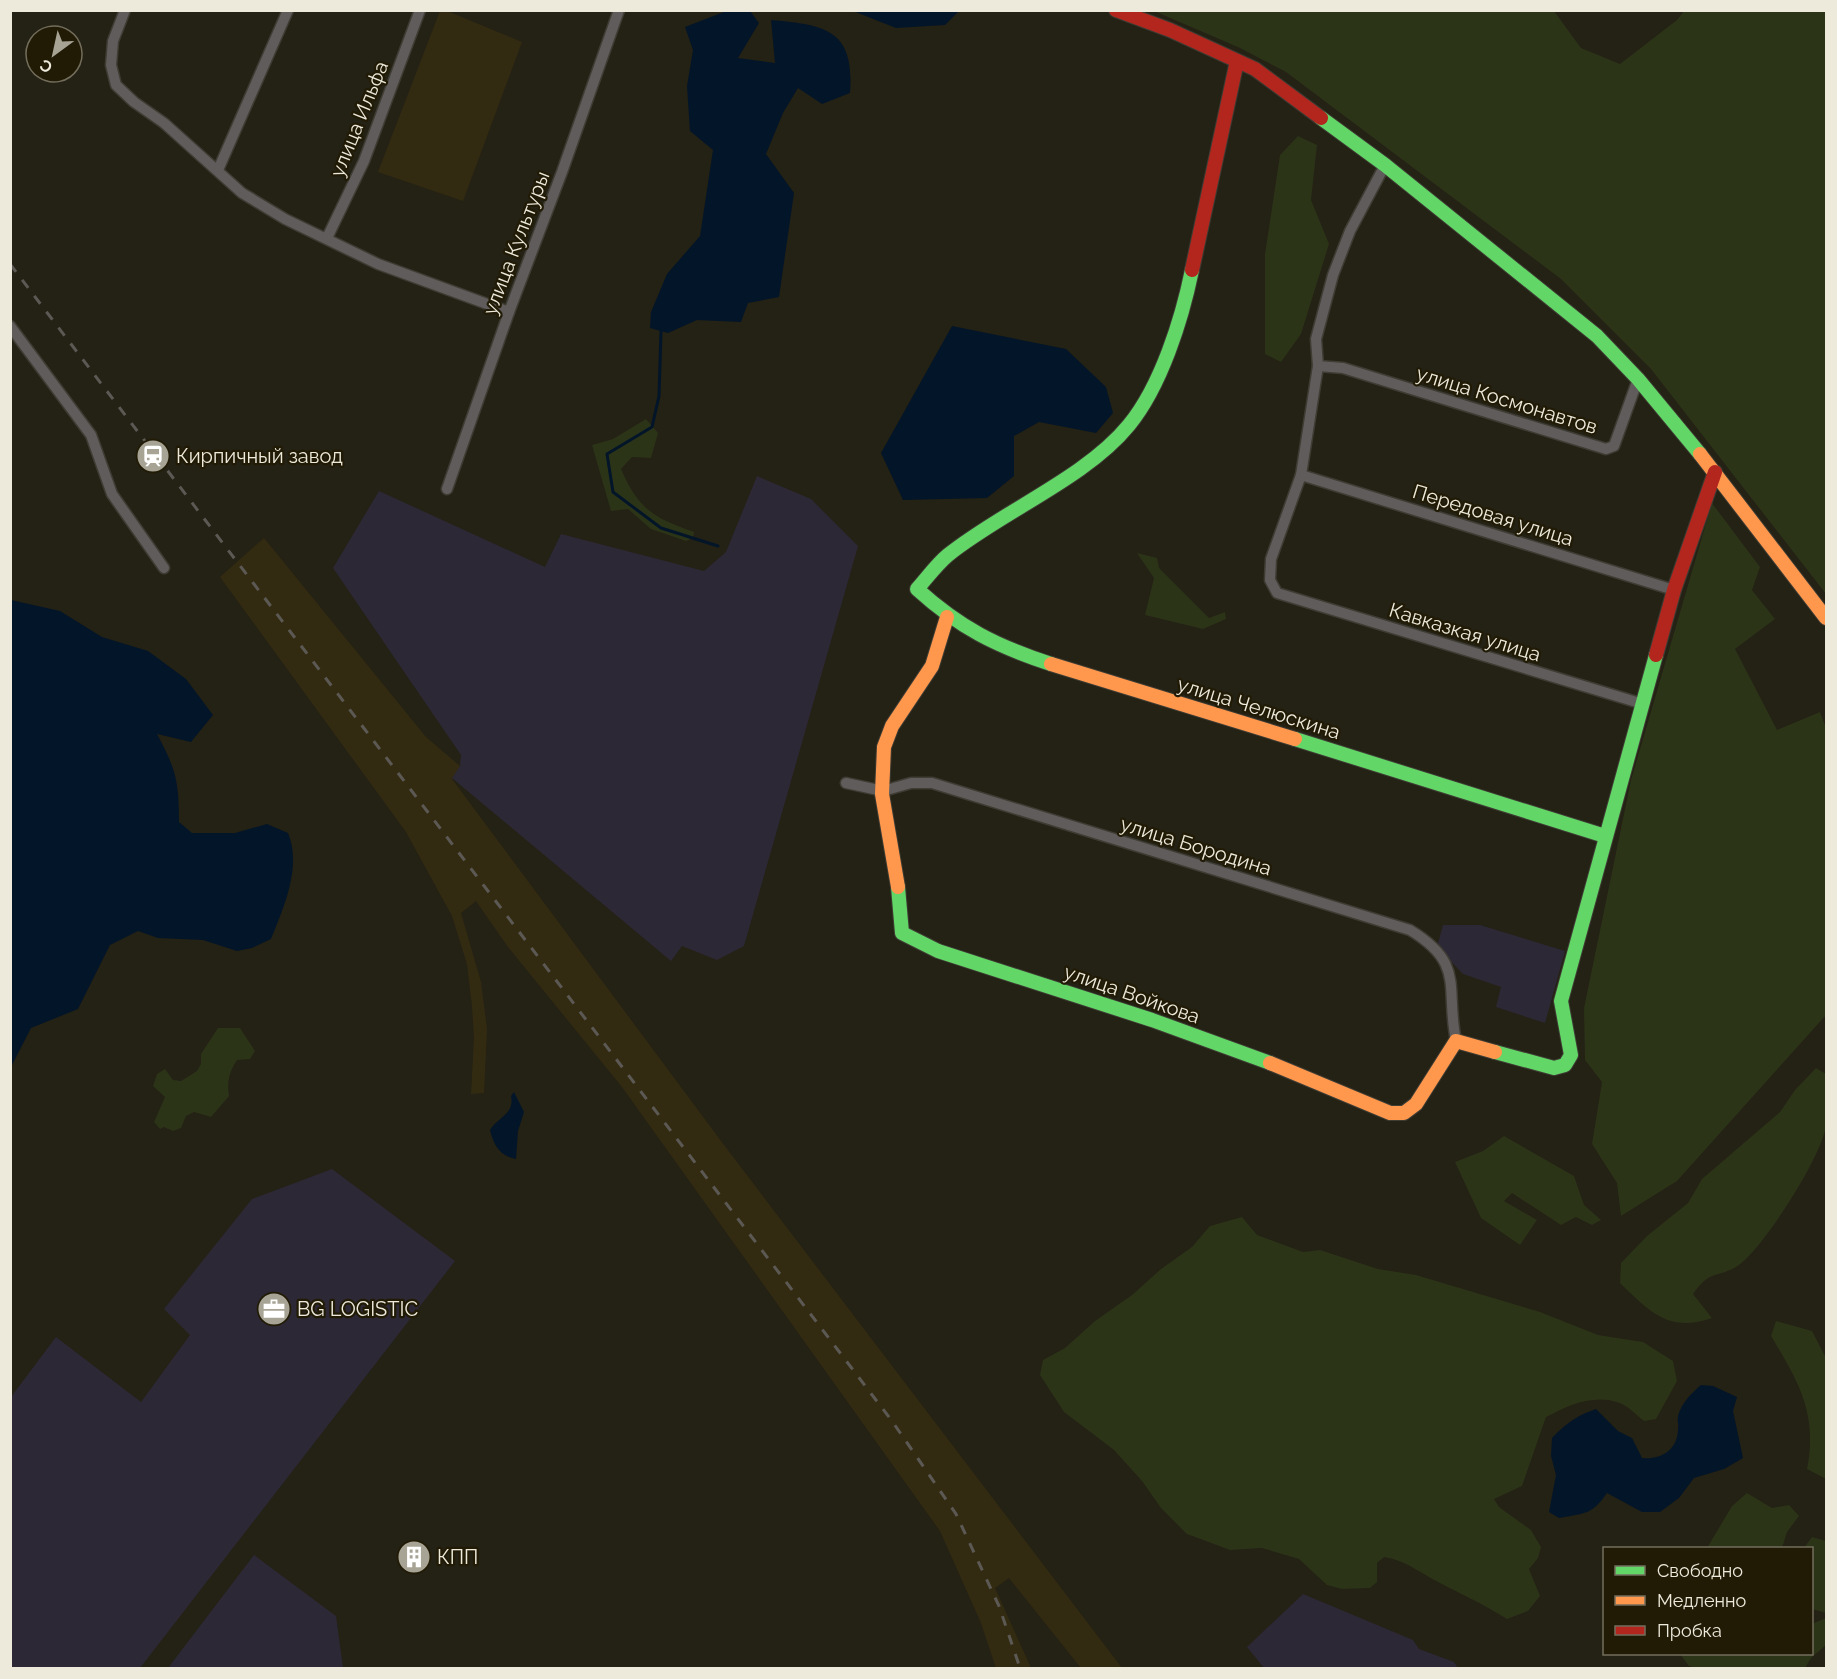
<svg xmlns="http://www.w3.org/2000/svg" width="1837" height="1679" font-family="Raleway,sans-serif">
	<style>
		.built { fill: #332b11 }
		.industrial { fill: #2d2835 }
		.green { fill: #2c3418 }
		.water { fill: #031528 }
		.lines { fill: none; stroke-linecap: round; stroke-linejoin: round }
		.stream { stroke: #031528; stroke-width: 3 }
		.street-casing { stroke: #3e3c33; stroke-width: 13 }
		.fast-casing { stroke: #3e3c33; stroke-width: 16 }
		.slow-casing { stroke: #3e3c33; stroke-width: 16 }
		.jam-casing { stroke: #3e3c33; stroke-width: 16 }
		.street { stroke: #5f5c5b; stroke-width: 10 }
		.fast { stroke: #63d668; stroke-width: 14 }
		.slow { stroke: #ff974d; stroke-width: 14 }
		.jam { stroke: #b3261e; stroke-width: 14 }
		.rail { stroke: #5c5955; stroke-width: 3; stroke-dasharray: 10 10; stroke-linecap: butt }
		.labels { text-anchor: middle; stroke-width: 4.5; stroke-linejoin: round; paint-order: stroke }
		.street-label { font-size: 20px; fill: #edeadc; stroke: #211b06 }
		.poi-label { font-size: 20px; fill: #edeadc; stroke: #211b06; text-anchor: start }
	</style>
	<rect width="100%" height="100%" fill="#242115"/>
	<!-- built -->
	<g class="built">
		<path d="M440 11H447L522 42 463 201 378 172Z"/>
		<path d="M264 538 426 737 460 766 452 779 724 1145 1122 1668H1081L1009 1578 995 1588 1031 1668H996L981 1623 940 1531 622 1087 508 947 476 901 461 913 481 982 487 1029 484 1093 471 1094 474 1038 472 1006 467 964 452 916 406 832 220 577Z"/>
	</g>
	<!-- industrial -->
	<g class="industrial">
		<path d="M757 476 811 499 858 546 744 946 717 960 682 946 671 961 452 778 460 766 461 755 333 568 379 491 545 567 561 534 704 571 726 552Z"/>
		<path d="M1443 925H1480L1565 951 1545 1023 1496 1007 1501 987 1463 974 1437 947Z"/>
		<path d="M332 1169 455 1261 140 1668H11V1397L56 1337 141 1402 190 1335 164 1309 252 1199Z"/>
		<path d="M254 1555 336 1616 343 1668H168Z"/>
		<path d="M1303 1594 1413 1640 1419 1649 1454 1662 1458 1668H1264L1247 1647Z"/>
	</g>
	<!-- green -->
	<g class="green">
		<path d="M1154 11H1554L1581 48 1620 64 1677 20 1684 11H1826V594L1651 369 1561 279 1286 72 1240 48Z"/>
		<path d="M1298 136 1317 145 1311 200 1329 244 1301 334 1281 362 1265 354V254L1280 155Z"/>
		<path d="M646 419 658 433 651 458 632 457 621 469C638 509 654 518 694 532L693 538 686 541 651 529 628 509 611 511 592 445 613 439Z"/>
		<path d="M1712 503 1760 567 1752 590 1775 619 1735 649 1777 730 1820 712 1826 728V1015L1677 1181 1621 1216 1617 1183 1592 1144 1602 1082 1585 1060 1584 1008 1631 780Z"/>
		<path d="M1137 553 1157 558 1159 568 1209 618 1225 612 1226 619 1203 629 1145 615 1154 578Z"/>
		<path d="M218 1028H240L255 1051 250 1059 237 1060C229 1072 227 1082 229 1096L211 1117 194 1112 186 1116 181 1128 173 1131 164 1127 160 1129 154 1122 165 1097 153 1086 157 1074 165 1069 173 1080 181 1081 197 1071 201 1064V1054Z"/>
		<path d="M1816 1068 1826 1074C1827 1090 1829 1108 1826 1125 1823 1155 1764 1247 1739 1265 1718 1279 1711 1268 1693 1294L1712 1318C1669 1333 1650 1312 1620 1283L1621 1263 1647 1236 1688 1203 1702 1179 1780 1112 1795 1090Z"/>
		<path d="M1504 1136 1574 1176 1584 1205 1601 1220 1592 1225 1576 1217 1561 1225 1512 1193 1504 1201 1537 1220 1520 1245 1481 1218 1455 1162 1483 1151Z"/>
		<path d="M1242 1217 1257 1235 1303 1252 1320 1250 1378 1269 1416 1275 1540 1312 1598 1335 1643 1342 1673 1361 1677 1381 1656 1419 1644 1421C1636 1415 1628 1405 1617 1402 1592 1394 1567 1406 1546 1417L1522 1486 1494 1499 1499 1507 1531 1530 1541 1547 1538 1558 1529 1569 1540 1596 1528 1611 1507 1619C1485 1605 1463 1595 1440 1583 1420 1573 1407 1561 1384 1557L1377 1563V1582L1370 1588 1342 1589 1327 1585 1299 1559 1262 1548 1230 1550 1187 1534 1161 1508 1142 1481 1114 1450 1064 1412 1040 1375 1043 1360 1065 1348 1095 1321 1132 1295 1161 1269 1192 1247 1210 1226Z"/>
		<path d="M1776 1321 1812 1331 1826 1358V1479L1807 1469C1818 1413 1798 1381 1771 1336Z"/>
		<path d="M1747 1493 1772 1508 1789 1505 1799 1516 1787 1532 1782 1548H1707L1732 1506Z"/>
		<path d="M1812 1537 1826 1541V1613L1812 1609V1548H1804Z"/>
		<path d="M1826 1618V1645L1811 1658 1805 1668H1697L1689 1666 1680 1654H1812V1624Z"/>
	</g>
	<!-- water -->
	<g class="water">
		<path d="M729 10 750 11 759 23 738 58 775 63 771 20C825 25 855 29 850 93L822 104 798 88 783 113 766 154 794 193 779 297 748 303 741 322 697 320 668 333 650 328 651 312 667 274 700 236 713 150 690 131 687 86 693 50 685 27Z"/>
		<path d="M853 11H959L945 25 896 28Z"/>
		<path d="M952 326 1066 349 1106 387 1113 413 1096 433 1039 422 1014 436V476L987 498 903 500 881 453Z"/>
		<path d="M11 600 60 611 102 637 148 651 186 679 213 715 191 742 157 734C176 769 179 782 179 822L192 833H235L267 824 288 833C302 866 284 907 271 939L252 948 237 951 203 940 158 938 138 931 110 945 78 1009 31 1028 11 1067Z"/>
		<path d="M514 1092 524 1112 518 1131 516 1159C500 1156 494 1146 490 1130 498 1117 515 1114 511 1096Z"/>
		<path d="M1701 1385 1713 1386 1737 1397 1733 1411 1743 1458 1724 1469 1694 1478 1679 1498 1660 1512H1642L1607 1493C1592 1515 1585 1513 1559 1518L1549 1512 1556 1475 1551 1456 1552 1438C1565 1424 1578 1415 1596 1409L1618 1431 1632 1438 1642 1458C1660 1460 1677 1451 1678 1430 1679 1425 1677 1420 1678 1416 1682 1402 1691 1394 1701 1385Z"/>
	</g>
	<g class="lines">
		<!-- stream -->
		<path class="stream" d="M664 329 661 331 659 396 652 427 607 454 613 492 661 528 718 546"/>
		<defs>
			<g id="street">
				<path d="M125 10 113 41 111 65 116 85 134 102 164 123 242 193 285 219 378 264 509 312"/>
				<path d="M1385 165 1350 231 1333 275 1316 339 1318 366 1301 475 1271 559 1270 580 1277 593 1643 704"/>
				<path d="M218 170 288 10"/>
				<path d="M327 238 364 161 420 10"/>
				<path d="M10 326 91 435 112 494 164 568"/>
				<path d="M1318 366 1343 368 1606 449 1614 446 1638 379"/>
				<path d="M1301 475 1674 590"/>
				<path d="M447 489 509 312 562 172 619 10"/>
				<path d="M846 783 883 791 911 783H932L1410 930C1466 964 1445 987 1456 1041"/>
			</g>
			<g id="fast">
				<path d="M1321 118 1385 165 1597 336 1638 379 1700 454"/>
				<path d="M1051 664C996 646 960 628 917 589 927 578 936 565 948 555 1001 512 1086 478 1129 425 1161 386 1182 319 1192 270"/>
				<path d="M1295 739 1605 836"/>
				<path d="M898 887 902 933 938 951 1152 1020 1270 1063"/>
				<path d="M1495 1052 1554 1068 1565 1065 1571 1055 1561 1001 1656 655"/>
			</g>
			<g id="slow">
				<path d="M1700 454 1826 618"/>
				<path d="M1051 664 1295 739"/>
				<path d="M898 887 882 794 884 747 892 726 932 666 947 617"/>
				<path d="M1270 1063 1390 1113H1404L1416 1104 1456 1041 1495 1052"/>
			</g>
			<g id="jam">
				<path d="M1116 10 1170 30 1255 69 1321 118"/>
				<path d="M1192 270 1237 61"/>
				<path d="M1656 655 1674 590 1715 472"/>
			</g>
		</defs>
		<!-- street casing -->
		<use href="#street" class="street-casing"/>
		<!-- fast casing -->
		<use href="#fast" class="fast-casing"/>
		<!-- slow casing -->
		<use href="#slow" class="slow-casing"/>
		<!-- jam casing -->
		<use href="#jam" class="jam-casing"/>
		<!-- street -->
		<use href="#street" class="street"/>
		<!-- fast -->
		<use href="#fast" class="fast"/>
		<!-- slow -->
		<use href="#slow" class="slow"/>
		<!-- jam -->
		<use href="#jam" class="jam"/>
		<!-- rail -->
		<path class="rail" d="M10 264 892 1421 956 1514 999 1606 1020 1668"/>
	</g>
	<!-- icons -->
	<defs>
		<symbol id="station-disc" viewBox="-11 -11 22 22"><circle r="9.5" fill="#a7a496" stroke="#211b06"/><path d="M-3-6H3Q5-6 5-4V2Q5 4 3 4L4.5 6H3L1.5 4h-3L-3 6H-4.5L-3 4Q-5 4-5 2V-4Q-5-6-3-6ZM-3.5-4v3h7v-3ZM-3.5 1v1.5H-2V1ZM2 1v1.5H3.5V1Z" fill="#fff"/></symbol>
		<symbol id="office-disc" viewBox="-11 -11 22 22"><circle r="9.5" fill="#a7a496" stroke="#211b06"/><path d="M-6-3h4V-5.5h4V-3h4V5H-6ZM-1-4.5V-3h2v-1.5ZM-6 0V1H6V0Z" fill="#fff"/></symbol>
		<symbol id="building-disc" viewBox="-11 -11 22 22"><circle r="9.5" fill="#a7a496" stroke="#211b06"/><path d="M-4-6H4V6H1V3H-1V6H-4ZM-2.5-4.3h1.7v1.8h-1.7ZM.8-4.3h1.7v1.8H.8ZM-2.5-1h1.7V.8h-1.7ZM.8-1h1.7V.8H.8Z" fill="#fff"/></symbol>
	</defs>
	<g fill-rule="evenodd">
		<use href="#station-disc" x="134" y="437" width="38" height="38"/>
		<use href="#office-disc" x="255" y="1290" width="38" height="38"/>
		<use href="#building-disc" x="395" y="1538" width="38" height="38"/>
	</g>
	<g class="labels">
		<!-- street labels -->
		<g class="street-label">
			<text transform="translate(359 119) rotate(-68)" y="7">улица Ильфа</text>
			<text transform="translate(516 243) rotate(-69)" y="7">улица Культуры</text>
			<text transform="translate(1507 400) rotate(17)" y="7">улица Космонавтов</text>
			<text transform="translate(1493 515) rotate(17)" y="7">Передовая улица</text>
			<text transform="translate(1465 632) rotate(17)" y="7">Кавказкая улица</text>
			<text transform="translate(1259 708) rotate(17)" y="7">улица Челюскина</text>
			<text transform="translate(1196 846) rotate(17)" y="7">улица Бородина</text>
			<text transform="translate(1132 994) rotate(19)" y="7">улица Войкова</text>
		</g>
		<!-- poi labels -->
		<g class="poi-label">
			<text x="176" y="463">Кирпичный завод</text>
			<text x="297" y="1316">BG LOGISTIC</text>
			<text x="437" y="1564">КПП</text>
		</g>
	</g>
	<!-- border -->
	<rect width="1837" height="1679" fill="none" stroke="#edeadc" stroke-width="24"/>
	<!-- legend -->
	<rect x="1603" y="1547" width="210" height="108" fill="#211b06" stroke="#736e5c" stroke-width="1.5"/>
	<rect x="1615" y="1566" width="30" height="9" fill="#63d668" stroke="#736e5c" stroke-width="1.5"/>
	<text x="1657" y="1577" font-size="18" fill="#edeadc">Свободно</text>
	<rect x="1615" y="1596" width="30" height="9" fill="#ff974d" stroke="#736e5c" stroke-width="1.5"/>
	<text x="1657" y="1607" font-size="18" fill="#edeadc">Медленно</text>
	<rect x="1615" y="1626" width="30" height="9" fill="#b3261e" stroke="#736e5c" stroke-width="1.5"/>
	<text x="1657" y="1637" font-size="18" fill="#edeadc">Пробка</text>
	<!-- north arrow -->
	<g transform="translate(54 54) rotate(213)"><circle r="28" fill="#211b06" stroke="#736e5c" stroke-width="1.5"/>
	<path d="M0-4.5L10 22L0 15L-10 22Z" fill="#a7a496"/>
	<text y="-9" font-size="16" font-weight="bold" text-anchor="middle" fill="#edeadc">С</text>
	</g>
</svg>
